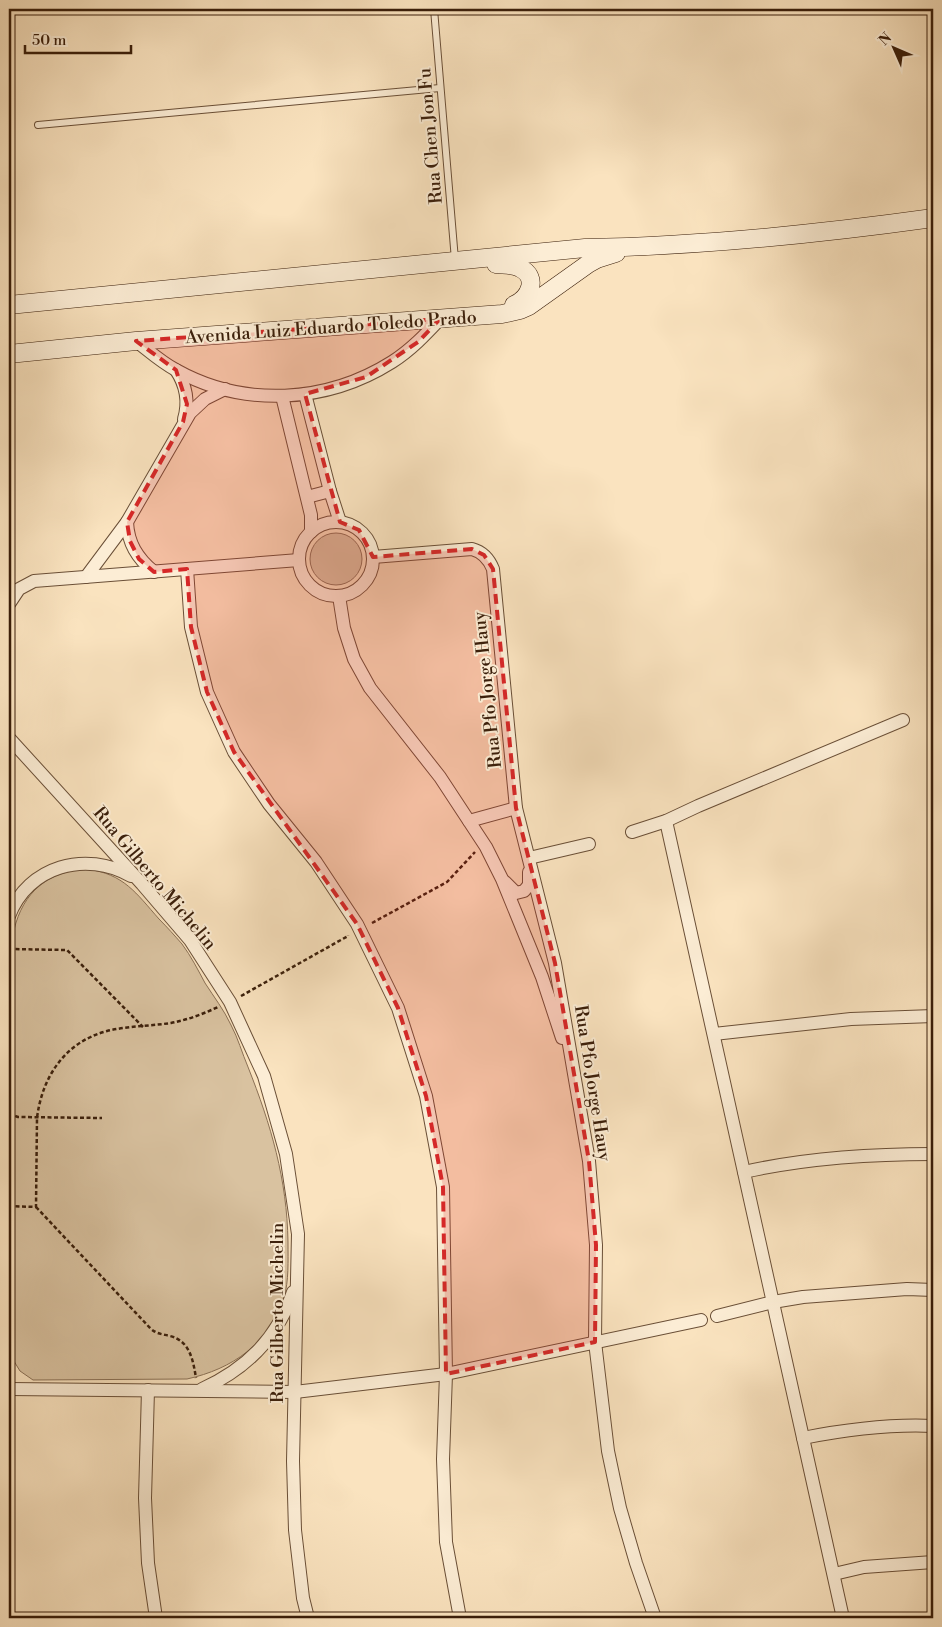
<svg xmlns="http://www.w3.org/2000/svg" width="942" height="1627" font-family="'Libre Bodoni',serif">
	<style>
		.green { fill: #d9c2a0; stroke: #8a7055 }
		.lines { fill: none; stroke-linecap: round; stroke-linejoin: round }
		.lane-casing { stroke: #6a4f37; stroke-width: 8 }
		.street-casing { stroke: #6a4f37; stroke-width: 14 }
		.secondary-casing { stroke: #3a1e0a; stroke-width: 19 }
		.path { stroke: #3a1e0a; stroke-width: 2.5; stroke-dasharray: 4 2.5; stroke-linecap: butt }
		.lane { stroke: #fcedd5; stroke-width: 6 }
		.street { stroke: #fcedd5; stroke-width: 12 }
		.secondary { stroke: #fcedd5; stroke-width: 18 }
		.marked { fill: #d62828; fill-opacity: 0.2; stroke: #d62828; stroke-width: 4; stroke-dasharray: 10 6; stroke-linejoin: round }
		.labels { text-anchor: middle; stroke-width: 4; stroke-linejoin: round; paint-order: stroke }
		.street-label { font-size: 18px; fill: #3a1e0a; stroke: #fcedd5 }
	</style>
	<rect width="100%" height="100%" fill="#fae3bf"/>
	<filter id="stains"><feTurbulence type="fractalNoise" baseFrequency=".004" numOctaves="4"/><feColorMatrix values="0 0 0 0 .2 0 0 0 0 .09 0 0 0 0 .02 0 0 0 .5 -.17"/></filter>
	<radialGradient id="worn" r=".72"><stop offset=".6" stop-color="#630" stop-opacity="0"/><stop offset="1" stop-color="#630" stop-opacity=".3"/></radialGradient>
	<!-- green -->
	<g class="green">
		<circle cx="336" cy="559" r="26"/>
		<path d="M87 869C124 874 136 893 159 919 167 927 175 936 182 944 191 956 198 970 205 983 214 997 224 1010 231 1025 238 1038 242 1053 248 1067 271 1125 287 1179 288 1242 288 1261 289 1280 284 1298 269 1344 232 1369 187 1379L33 1380 20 1371 12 1358 14 930C23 892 48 871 87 869Z"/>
	</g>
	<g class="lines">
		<defs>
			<g id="lane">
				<path d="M434 9 455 260"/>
				<path d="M38 125 440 88"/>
			</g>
			<g id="street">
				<path d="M136 341C149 351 161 362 176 370 244 408 327 403 392 362 411 350 426 334 440 319"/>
				<path d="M176 370C186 385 189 402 184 419"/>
				<path d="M305 394 330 491 340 522"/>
				<path d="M282 396 311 515V532"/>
				<path d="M307 497 330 491"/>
				<path d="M127 522C128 543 137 558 154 572"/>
				<circle cx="336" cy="559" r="37"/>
				<path d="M373 557 472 549C483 552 489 559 493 569L516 808 555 963 589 1161 596 1245 595 1342 608 1451 620 1508 636 1563 655 1618"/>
				<path d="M187 569 191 627 207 692 234 752 269 804 316 862 357 924 398 1008 426 1096 443 1187 446 1374 443 1459 446 1542 460 1618"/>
				<path d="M86 577 127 522 190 413 205 399 225 389"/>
				<path d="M339 596 344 628 354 659 370 688 440 777 486 847 502 879 542 977 562 1038"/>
				<path d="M9 604 19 589 34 581 299 560"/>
				<path d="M9 738 142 884 190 940 230 1002 264 1076 286 1154 298 1234 293 1461 295 1530 303 1598 308 1618"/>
				<path d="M469 821 516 808"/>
				<path d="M666 821 843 1618"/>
				<path d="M632 832 666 821 698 806 903 720"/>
				<path d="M529 858 589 844"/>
				<path d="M505 882 516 893 524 891 529 885V872"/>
				<path d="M9 916C28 866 86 850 131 876"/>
				<path d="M714 1034 851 1019 933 1016"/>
				<path d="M744 1172C806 1158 870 1154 933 1154"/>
				<path d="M717 1316 773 1302 803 1297 907 1289 933 1290"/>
				<path d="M9 1389 295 1392 446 1374 701 1320"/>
				<path d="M202 1389C246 1369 277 1339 293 1292"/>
				<path d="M148 1390 145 1498 148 1563 156 1618"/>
				<path d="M803 1438C844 1430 891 1424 933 1426"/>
				<path d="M834 1574 864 1567 933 1562"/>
			</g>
			<g id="secondary">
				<path d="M496 264C503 265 513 264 520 268 539 277 530 298 514 305"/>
				<path d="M9 305 585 248C702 246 818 234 933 218"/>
				<path d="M9 354 136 341 502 314 520 310 529 306 588 264 597 259 616 253"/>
			</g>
		</defs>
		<!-- lane casing -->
		<use href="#lane" class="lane-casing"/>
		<!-- street casing -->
		<use href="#street" class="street-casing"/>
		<!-- secondary casing -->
		<use href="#secondary" class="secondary-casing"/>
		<!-- path -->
		<g class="path">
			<path d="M372 923 447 882 475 852"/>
			<path d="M9 949 67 950 143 1027"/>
			<path d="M241 996 348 936V935"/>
			<path d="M9 1114 18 1117 102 1118"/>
			<path d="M9 1206 36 1207 37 1118C42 1077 65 1042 107 1031 128 1026 150 1026 171 1023 187 1020 203 1014 218 1007"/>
			<path d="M36 1207 151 1329C157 1334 162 1334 170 1336 190 1341 193 1360 196 1378"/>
		</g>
		<!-- lane -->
		<use href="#lane" class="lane"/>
		<!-- street -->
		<use href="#street" class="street"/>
		<!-- secondary -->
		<use href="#secondary" class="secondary"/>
	</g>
	<!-- marked area -->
	<path class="marked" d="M440 319 418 342 366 377 305 394 340 522 359 530 373 557 472 549 484 555 493 569 516 808 555 963 589 1161 596 1245 595 1342 446 1374 443 1187 426 1096 398 1008 357 924 234 752 207 692 191 627 187 569 154 572 139 559 130 541 127 522 183 422 187 404 176 370 136 341Z"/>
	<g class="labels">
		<!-- street labels -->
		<g class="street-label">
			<text transform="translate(430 136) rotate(-95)" y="6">Rua Chen Jon Fu</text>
			<text transform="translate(331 327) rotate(-4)" y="6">Avenida Luiz Eduardo Toledo Prado</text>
			<text transform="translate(487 690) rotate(-96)" y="6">Rua Pfo Jorge Hauy</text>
			<text transform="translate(155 878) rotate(50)" y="6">Rua Gilberto Michelin</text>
			<text transform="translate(593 1083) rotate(81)" y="6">Rua Pfo Jorge Hauy</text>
			<text transform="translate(277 1313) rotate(-90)" y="6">Rua Gilberto Michelin</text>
		</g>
	</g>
	<!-- margin -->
	<rect width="942" height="1627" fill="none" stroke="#fae3bf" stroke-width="30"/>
	<rect x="10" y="10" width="922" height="1607" fill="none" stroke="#3a1e0a" stroke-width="2.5"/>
	<rect x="15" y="15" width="912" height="1597" fill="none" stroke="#3a1e0a"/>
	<!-- north arrow -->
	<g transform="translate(894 48) rotate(315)" stroke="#fcedd5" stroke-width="4" paint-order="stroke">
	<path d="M0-4L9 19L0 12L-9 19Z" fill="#3a1e0a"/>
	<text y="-8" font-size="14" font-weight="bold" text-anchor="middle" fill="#3a1e0a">N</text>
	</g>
	<!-- scale -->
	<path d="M25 45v8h106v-8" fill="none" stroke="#3a1e0a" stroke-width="2.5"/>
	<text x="32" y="45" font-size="15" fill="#3a1e0a" stroke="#fcedd5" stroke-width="4" paint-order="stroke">50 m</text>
	<rect width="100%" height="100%" filter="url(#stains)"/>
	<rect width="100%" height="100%" fill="url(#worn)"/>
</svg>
